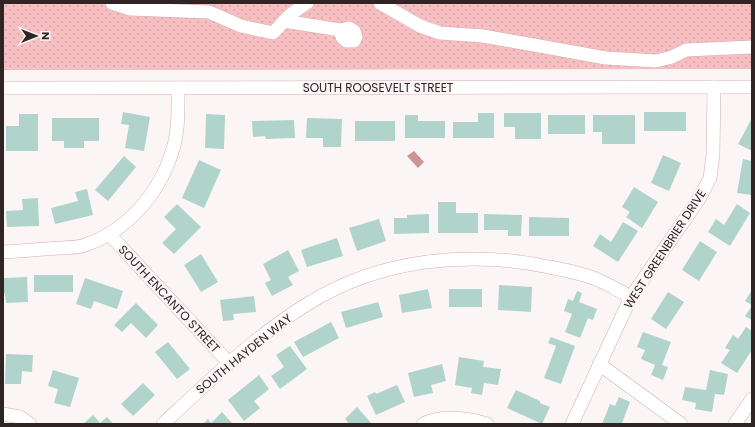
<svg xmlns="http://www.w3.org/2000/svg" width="755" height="427" font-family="Poppins,sans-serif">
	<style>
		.grass { fill: url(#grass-dots) }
		.water { fill: url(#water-ripples) }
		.building { fill: #b0d4cb }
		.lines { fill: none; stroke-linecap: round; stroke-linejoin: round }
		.minor-casing { stroke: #d1aeb0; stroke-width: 14 }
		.minor { stroke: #fff; stroke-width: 13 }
		.labels { text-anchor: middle; stroke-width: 4; stroke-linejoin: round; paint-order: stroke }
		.street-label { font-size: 12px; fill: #312425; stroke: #fcf5f5 }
	</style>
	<defs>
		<pattern id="grass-dots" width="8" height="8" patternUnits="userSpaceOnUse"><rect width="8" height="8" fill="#f8bfc2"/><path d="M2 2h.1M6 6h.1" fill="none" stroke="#d5a4a7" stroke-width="1.8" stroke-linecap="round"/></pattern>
		<pattern id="water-ripples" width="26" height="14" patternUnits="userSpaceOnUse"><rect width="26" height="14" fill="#cc9497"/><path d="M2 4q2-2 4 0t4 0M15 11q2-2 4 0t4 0" fill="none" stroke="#a6797b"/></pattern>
	</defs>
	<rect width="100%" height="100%" fill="#fcf5f5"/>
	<!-- grass -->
	<path class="grass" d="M3 3H752V69L3 70Z"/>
	<!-- water -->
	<path class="water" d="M414 151 424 162 418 168 407 156Z"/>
	<!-- building -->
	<g class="building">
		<path d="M123 112 150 117 144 151 125 148 129 125 121 124Z"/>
		<rect x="644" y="112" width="42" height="19"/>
		<path d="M478 113H494V138H453V122H478Z"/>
		<path d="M504 113H541V139H515V127H504Z"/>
		<path d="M19 114H38V151H6V126H19Z"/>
		<path d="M206 114 225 115 224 149 205 148Z"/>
		<path d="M405 115H418V121H445V138H405Z"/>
		<rect x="548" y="115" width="37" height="19"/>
		<path d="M593 115H635V144H602V132H593Z"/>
		<path d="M52 118H99V141H84V148H64V141H52Z"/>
		<path d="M307 118 342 119 341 147H323V138H306Z"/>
		<path d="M752 118V151L738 144Z"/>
		<path d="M294 120 295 138 266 139 265 136 253 137 252 121Z"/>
		<rect x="355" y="121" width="40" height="20"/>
		<path d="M663 155 681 163 669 191 651 183Z"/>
		<path d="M124 156 136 167 108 201 95 190Z"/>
		<path d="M743 159 752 161V195L737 193Z"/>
		<path d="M199 160 221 170 204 208 182 198Z"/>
		<path d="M634 187 658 202 642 228 626 217 630 212 622 207Z"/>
		<path d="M87 189 93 215 55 224 51 208 78 201 75 192Z"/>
		<path d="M38 198 39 226 7 227 6 211 23 210 22 199Z"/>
		<path d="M438 202H456V213H478V233H438Z"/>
		<path d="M177 204 201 227 174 254 162 243 176 229 164 217Z"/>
		<path d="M737 204 750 213 730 246 708 232 716 219 724 225Z"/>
		<path d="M429 214V233L394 234V218H407V215Z"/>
		<path d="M484 214 522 215 521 236H508V230H484Z"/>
		<path d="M529 217 569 218V236H529Z"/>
		<path d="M379 219 386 241 357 251 349 228Z"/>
		<path d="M623 222 638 231 618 262 593 246 600 234 611 242Z"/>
		<path d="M337 238 343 256 307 267 301 250Z"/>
		<path d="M700 241 717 252 699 281 682 270Z"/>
		<path d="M288 250 299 271 288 277 293 285 272 296 265 283 271 280 263 264Z"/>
		<path d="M201 254 218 282 201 292 184 265Z"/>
		<rect x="34" y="275" width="39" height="17"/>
		<path d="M27 277 28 302 6 303 5 294H3V278Z"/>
		<path d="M85 278 123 291 117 309 94 301 91 309 76 304Z"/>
		<path d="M499 285 532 287 531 312 498 310Z"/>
		<path d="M428 289 432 308 402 313 399 295Z"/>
		<rect x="449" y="289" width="33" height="18"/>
		<path d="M752 290V305L745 301Z"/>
		<path d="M577 291 582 293 579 302 597 309 593 320 588 318 580 338 565 332 572 314 564 311 568 299 573 301Z"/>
		<path d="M668 292 684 302 666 329 651 319Z"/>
		<path d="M254 296 256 312 233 314 234 320 223 321 220 300Z"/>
		<path d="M378 302 383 317 346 328 341 312Z"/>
		<path d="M136 303 158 325 146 338 131 323 122 332 114 325Z"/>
		<path d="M752 306V320L745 316Z"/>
		<path d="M331 322 339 338 303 357 294 342Z"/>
		<path d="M746 327 752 331V350L737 373 721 363 730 350 725 348 733 335 738 339Z"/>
		<path d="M643 332 671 342 662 365 668 367 663 380 651 375 655 365 641 359 645 350 637 347Z"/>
		<path d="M551 337 575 346 561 384 544 378 556 346 548 343Z"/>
		<path d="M168 342 190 369 177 379 155 352Z"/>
		<path d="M290 346 307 369 280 389 271 376 284 367 276 355Z"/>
		<path d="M6 354 33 355 32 372 22 371 21 384H5Z"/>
		<path d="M459 357 484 361 483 367 501 369 498 385 484 383 482 395 471 393 472 388 455 385Z"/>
		<path d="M442 364 446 381 431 385 433 393 414 397 408 373Z"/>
		<path d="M53 370 79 378 70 407 54 403 58 389 48 386Z"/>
		<path d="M710 370 728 374 724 395 715 394 712 412 695 409 696 403 682 400 685 387 706 390Z"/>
		<path d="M259 375 269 389 254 401 260 408 244 421 228 400Z"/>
		<path d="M143 383 155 395 133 416 121 404Z"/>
		<path d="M397 385 405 402 376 415 367 396 375 392 376 394Z"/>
		<path d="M516 390 540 401V403L550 407 542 424 507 408Z"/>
		<path d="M619 397 630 402 622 423 621 424H602L610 404 615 406Z"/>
		<path d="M357 407 372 424H349L345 419Z"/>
		<path d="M222 412 233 424H203L208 419 211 423Z"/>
		<path d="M93 415 100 423 107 417 113 424H83Z"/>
	</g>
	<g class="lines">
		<defs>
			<g id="minor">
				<path d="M112 3 130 9 209 12 241 26 273 33 291 14 307 3"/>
				<path d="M380 3 420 26 440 33 483 36 606 58 656 61 672 57 686 50 752 47"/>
				<path d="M284 21 340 30 342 37 346 41H354L356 37 354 31 349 28 340 30"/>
				<path d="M3 88 752 87"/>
				<path d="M109 234 229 363"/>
				<path d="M3 252C22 251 42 249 61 248 69 247 78 248 85 245 127 231 159 194 172 152 179 132 178 109 178 88"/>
				<path d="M599 364 681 424"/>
				<path d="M3 414 20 417 30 424"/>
				<path d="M163 424C209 381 255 336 309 303 380 259 469 250 549 267 565 270 581 273 596 279 608 284 619 291 631 297"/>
				<path d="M423 424C443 414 467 418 487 424"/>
				<path d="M572 424 631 297 699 199 710 178 713 155 714 87"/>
				<path d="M735 424 752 399"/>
			</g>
		</defs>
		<!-- minor casing -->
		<use href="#minor" class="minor-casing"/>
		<!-- minor -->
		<use href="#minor" class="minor"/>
	</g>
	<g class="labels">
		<!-- street labels -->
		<g class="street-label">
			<text x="378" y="92">SOUTH ROOSEVELT STREET</text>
			<text transform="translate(665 249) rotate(-57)" y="4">WEST GREENBRIER DRIVE</text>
			<text transform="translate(169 299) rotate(47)" y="4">SOUTH ENCANTO STREET</text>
			<text transform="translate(244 354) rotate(-39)" y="4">SOUTH HAYDEN WAY</text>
		</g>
	</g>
	<!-- border -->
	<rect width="755" height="427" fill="none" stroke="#312425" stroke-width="8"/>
	<!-- north arrow -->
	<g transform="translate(36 36) rotate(90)" stroke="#fcf5f5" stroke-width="3" paint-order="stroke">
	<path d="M0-3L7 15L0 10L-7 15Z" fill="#312425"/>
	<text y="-6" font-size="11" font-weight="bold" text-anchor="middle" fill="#312425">N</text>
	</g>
</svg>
